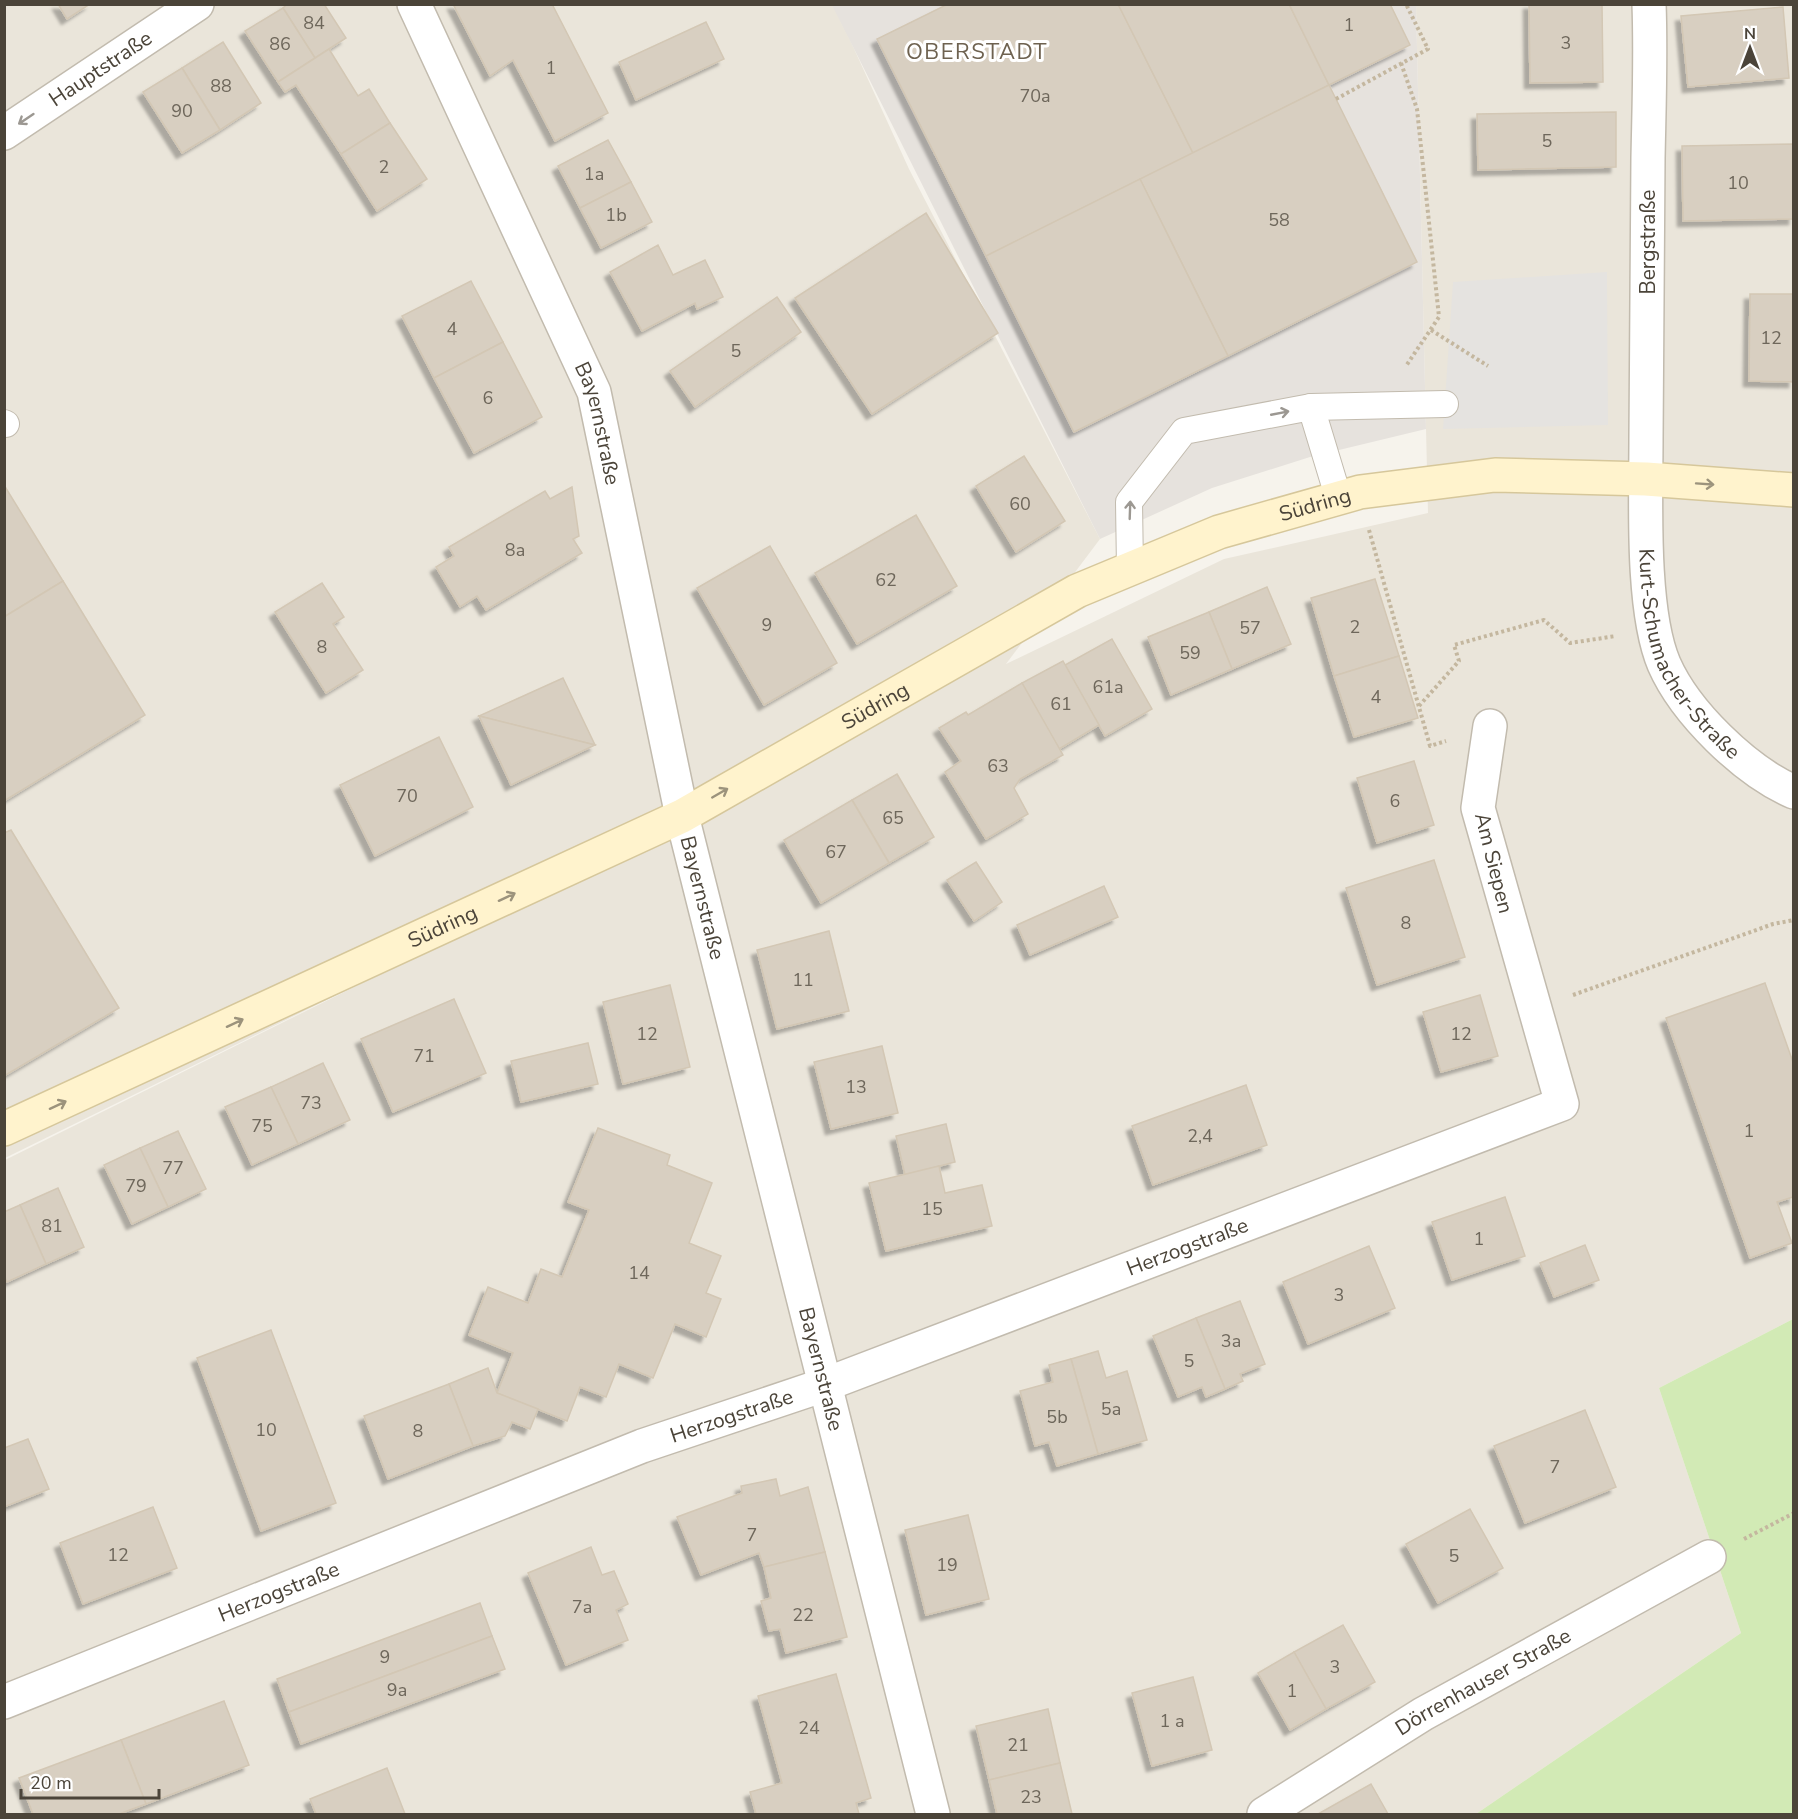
<svg xmlns="http://www.w3.org/2000/svg" width="1798" height="1819" font-family="'Nunito Sans',sans-serif">
	<style>
		.residential { fill: #eae5da }
		.industrial { fill: #e6e2dd }
		.green { fill: #d2eab5 }
		.parking { fill: #e5e3e0 }
		.building { fill: #d8cfc1; stroke: #d3c7b4; stroke-width: 1.5; filter: url(#shadow) }
		.lines { fill: none; stroke-linecap: round; stroke-linejoin: round }
		.lane-casing { stroke: #c2bbae; stroke-width: 28 }
		.street-casing { stroke: #c2bbae; stroke-width: 36 }
		.secondary-casing { stroke: #d6c79b; stroke-width: 36 }
		.path { stroke: #c4b79f; stroke-width: 4; stroke-dasharray: 3 3; stroke-linecap: butt }
		.lane { stroke: #fff; stroke-width: 26 }
		.street { stroke: #fff; stroke-width: 33 }
		.secondary { stroke: #fff3cd; stroke-width: 33 }
		.oneway { stroke: #9c9892 }
		.oneway2 { stroke: #9c937c }
		.labels { text-anchor: middle; stroke-width: 6; stroke-linejoin: round; paint-order: stroke }
		.number-label { font-size: 18px; fill: #6e675b }
		.street-label { font-size: 21px; fill: #4b4439; stroke: #fff }
		.neighbourhood-label { font-size: 22px; letter-spacing: 1.5px; fill: #6e6250; stroke: #fff }
	</style>
	<defs>
		<filter id="shadow"><feDropShadow dx="-5.5" dy="5.5" stdDeviation="1.5" flood-color="#0004"/></filter>
	</defs>
	<rect width="100%" height="100%" fill="#f6f3ec"/>
	<!-- residential -->
	<path class="residential" d="M5 5H834L909 169 1100 539 1006 664 1224 559 1428 513 1416 5H1793V1319L1659 1388 1741 1633 1476 1814H5V1160L524 903 5 1158Z"/>
	<!-- industrial -->
	<path class="industrial" d="M832 5H1416L1426 429 1310 457 1212 488 1100 539Z"/>
	<!-- green -->
	<path class="green" d="M1793 1319V1814H1476L1741 1633 1659 1388Z"/>
	<!-- parking -->
	<path class="parking" d="M1607 272 1608 425 1443 429 1453 282Z"/>
	<!-- building -->
	<g class="building">
		<path d="M58 4H90L67 19Z"/>
		<path d="M287 4H324L346 38 315 58 283 8Z"/>
		<path d="M453 4H552L608 113 555 141 513 60 490 76Z"/>
		<path d="M948 4H1118L1193 153 986 256 877 39Z"/>
		<path d="M1118 4H1289L1329 85 1193 153Z"/>
		<path d="M1289 4H1390L1410 45 1329 85Z"/>
		<path d="M1529 4H1602L1603 82 1530 83Z"/>
		<path d="M1783 7 1789 78 1688 87 1681 16Z"/>
		<path d="M283 8 315 58 278 82 245 31Z"/>
		<path d="M706 22 724 59 636 100 619 62Z"/>
		<path d="M223 42 261 103 220 130 182 68Z"/>
		<path d="M329 49 358 96 369 89 390 123 341 154 296 85 285 92 278 82Z"/>
		<path d="M182 68 220 130 182 153 143 92Z"/>
		<path d="M1329 85 1417 262 1228 356 1140 179Z"/>
		<path d="M1616 112V167L1478 170 1477 114Z"/>
		<path d="M390 123 427 179 377 211 341 154Z"/>
		<path d="M608 140 631 182 580 208 558 166Z"/>
		<path d="M1794 144V219L1683 221 1682 146Z"/>
		<path d="M1140 179 1228 356 1074 432 986 256Z"/>
		<path d="M631 182 652 222 601 248 580 208Z"/>
		<path d="M926 213 998 333 872 414 795 298Z"/>
		<path d="M658 245 673 275 705 260 723 297 697 309 695 303 642 331 610 272Z"/>
		<path d="M471 281 503 342 434 378 402 316Z"/>
		<path d="M1750 294H1794V382L1749 381Z"/>
		<path d="M777 297 801 332 695 407 670 371Z"/>
		<path d="M503 342 542 417 474 453 434 378Z"/>
		<path d="M1024 456 1065 521 1016 552 976 486Z"/>
		<path d="M4 485 63 581 4 617Z"/>
		<path d="M572 487 579 536 573 539 582 553 486 610 477 596 460 607 436 567 454 556 449 547 545 491 550 499Z"/>
		<path d="M916 515 957 586 857 644 815 573Z"/>
		<path d="M770 546 837 663 764 705 697 588Z"/>
		<path d="M1375 579 1399 656 1334 676 1311 598Z"/>
		<path d="M63 581 145 715 4 801V617Z"/>
		<path d="M322 583 344 617 333 624 363 670 326 693 275 612Z"/>
		<path d="M1267 587 1291 644 1232 669 1209 612Z"/>
		<path d="M1209 612 1232 669 1171 695 1148 637Z"/>
		<path d="M1112 639 1152 709 1105 736 1065 665Z"/>
		<path d="M1399 656 1418 718 1354 737 1334 676Z"/>
		<path d="M1063 661 1099 725 1059 749 1022 683Z"/>
		<path d="M563 678 595 745 479 716Z"/>
		<path d="M1022 683 1063 755 1020 779 1014 788 1028 814 986 839 945 772 961 761 939 728 966 712 968 715Z"/>
		<path d="M479 716 595 745 511 785Z"/>
		<path d="M439 737 473 807 375 856 340 785Z"/>
		<path d="M1414 761 1434 825 1377 843 1357 778Z"/>
		<path d="M897 774 934 837 889 863 852 800Z"/>
		<path d="M852 800 889 863 821 903 784 840Z"/>
		<path d="M11 830 119 1008 4 1076V833Z"/>
		<path d="M1434 860 1465 957 1377 985 1346 888Z"/>
		<path d="M976 862 1002 902 974 921 947 880Z"/>
		<path d="M1104 886 1118 917 1030 955 1017 925Z"/>
		<path d="M829 931 849 1011 777 1029 757 950Z"/>
		<path d="M1765 983 1794 1065V1199L1793 1197 1777 1202 1792 1243 1750 1258 1666 1018Z"/>
		<path d="M670 985 690 1067 623 1084 603 1002Z"/>
		<path d="M1480 995 1498 1056 1441 1072 1423 1012Z"/>
		<path d="M454 999 486 1073 393 1112 361 1039Z"/>
		<path d="M588 1043 598 1084 521 1102 511 1061Z"/>
		<path d="M882 1046 898 1113 831 1129 814 1062Z"/>
		<path d="M323 1063 350 1120 298 1144 271 1087Z"/>
		<path d="M1246 1085 1267 1145 1153 1185 1132 1126Z"/>
		<path d="M271 1087 298 1144 252 1165 225 1107Z"/>
		<path d="M946 1124 955 1162 905 1175 896 1136Z"/>
		<path d="M598 1128 670 1155 667 1165 712 1183 689 1243 721 1256 706 1293 721 1299 706 1337 675 1324 653 1378 619 1364 606 1397 580 1387 567 1421 497 1393 513 1353 469 1335 488 1287 528 1303 541 1269 562 1277 589 1210 568 1202Z"/>
		<path d="M178 1131 206 1189 168 1207 140 1148Z"/>
		<path d="M140 1148 168 1207 132 1224 104 1165Z"/>
		<path d="M939 1166 945 1193 982 1185 992 1226 886 1251 869 1183Z"/>
		<path d="M58 1188 84 1247 46 1264 20 1205Z"/>
		<path d="M1505 1197 1525 1256 1452 1280 1432 1222Z"/>
		<path d="M20 1205 46 1264 7 1282 4 1275V1212Z"/>
		<path d="M1585 1245 1599 1280 1554 1297 1540 1263Z"/>
		<path d="M1369 1246 1395 1308 1308 1344 1283 1282Z"/>
		<path d="M1240 1301 1265 1364 1240 1374 1243 1381 1225 1389 1196 1318Z"/>
		<path d="M1196 1318 1225 1389 1206 1397 1202 1387 1178 1397 1153 1336Z"/>
		<path d="M271 1330 336 1503 261 1531 197 1358Z"/>
		<path d="M1098 1351 1106 1378 1127 1371 1147 1440 1098 1454 1071 1359Z"/>
		<path d="M1071 1359 1098 1454 1057 1466 1049 1442 1035 1446 1020 1391 1053 1382 1049 1365Z"/>
		<path d="M488 1368 497 1393 538 1409 530 1429 512 1422 505 1436 473 1446 449 1384Z"/>
		<path d="M449 1384 473 1446 388 1479 364 1416Z"/>
		<path d="M1585 1410 1616 1487 1525 1523 1494 1446Z"/>
		<path d="M28 1439 49 1489 4 1507V1448Z"/>
		<path d="M776 1479 780 1496 808 1487 825 1552 764 1567 759 1553 701 1575 677 1517 742 1493 741 1486Z"/>
		<path d="M153 1507 177 1568 83 1604 60 1543Z"/>
		<path d="M1470 1509 1503 1568 1438 1603 1406 1544Z"/>
		<path d="M968 1515 989 1599 926 1615 905 1530Z"/>
		<path d="M591 1547 602 1575 614 1571 628 1604 616 1610 628 1640 566 1665 528 1573Z"/>
		<path d="M825 1552 847 1637 786 1653 780 1629 769 1631 761 1601 771 1598 764 1567Z"/>
		<path d="M480 1603 492 1636 289 1712 277 1679Z"/>
		<path d="M1343 1625 1375 1682 1326 1709 1294 1652Z"/>
		<path d="M492 1636 505 1669 301 1744 289 1712Z"/>
		<path d="M1294 1652 1326 1709 1290 1730 1258 1673Z"/>
		<path d="M836 1674 871 1798 856 1803 859 1814H756L750 1792 782 1783 758 1696Z"/>
		<path d="M1193 1677 1212 1750 1152 1766 1132 1693Z"/>
		<path d="M224 1701 249 1765 146 1804 121 1740Z"/>
		<path d="M1048 1709 1060 1763 989 1780 976 1726Z"/>
		<path d="M121 1740 146 1804 119 1814H33L19 1778Z"/>
		<path d="M1060 1763 1072 1814H997L989 1780Z"/>
		<path d="M387 1768 405 1814H316L310 1799Z"/>
		<path d="M1371 1784 1388 1814H1318Z"/>
	</g>
	<g class="lines">
		<defs>
			<g id="lane">
				<path d="M1311 407 1445 404"/>
				<path d="M4 423 6 424"/>
				<path d="M1130 569 1129 502 1184 431 1311 407 1338 496"/>
			</g>
			<g id="street">
				<path id="s1" d="M414 4 594 392 682 816 933 1814"/>
				<path id="s2" d="M1649 4C1651 56 1649 107 1648 158 1648 252 1647 346 1646 439 1646 499 1641 610 1664 664 1685 712 1745 771 1794 792"/>
				<path id="s3" d="M4 133 197 4"/>
				<path id="s4" d="M4 1702 642 1446 824 1385 1562 1104 1478 808 1490 726"/>
				<path id="s5" d="M1264 1814 1423 1714 1709 1557"/>
			</g>
			<g id="secondary">
				<path id="s6" d="M4 1129 682 816 1077 591 1219 532 1360 492 1495 475 1646 479 1794 490"/>
			</g>
		</defs>
		<!-- lane casing -->
		<use href="#lane" class="lane-casing"/>
		<!-- street casing -->
		<use href="#street" class="street-casing"/>
		<!-- secondary casing -->
		<use href="#secondary" class="secondary-casing"/>
		<!-- path -->
		<g class="path">
			<path d="M1401 63 1417 109 1439 317 1406 366"/>
			<path d="M1336 99 1428 49 1406 4"/>
			<path d="M1431 330 1488 366"/>
			<path d="M1369 530 1430 746 1446 741"/>
			<path d="M1419 706 1459 661 1454 645 1544 620 1570 643 1616 636"/>
			<path d="M1573 995 1773 924 1794 920"/>
			<path d="M1744 1539 1794 1513"/>
		</g>
		<!-- lane -->
		<use href="#lane" class="lane"/>
		<!-- street -->
		<use href="#street" class="street"/>
		<!-- secondary -->
		<use href="#secondary" class="secondary"/>
	</g>
	<!-- one-way arrows -->
	<defs><path id="oneway-shaft" d="M-6 0H5M1.5-3L5.5 0L1.5 3" fill="none" stroke-width="1.6" stroke-linecap="round" stroke-linejoin="round" transform="scale(1.5)"/></defs>
	<g class="oneway">
		<use href="#oneway-shaft" transform="translate(26 119) rotate(146)"/>
		<use href="#oneway-shaft" transform="translate(1280 413) rotate(-11)"/>
		<use href="#oneway-shaft" transform="translate(1130 510) rotate(-88)"/>
	</g>
	<g class="oneway2">
		<use href="#oneway-shaft" transform="translate(1705 484) rotate(4)"/>
		<use href="#oneway-shaft" transform="translate(720 793) rotate(-30)"/>
		<use href="#oneway-shaft" transform="translate(507 897) rotate(-25)"/>
		<use href="#oneway-shaft" transform="translate(235 1023) rotate(-25)"/>
		<use href="#oneway-shaft" transform="translate(58 1105) rotate(-25)"/>
	</g>
	<g class="labels">
		<!-- number labels -->
		<g class="number-label">
			<text x="314" y="29">84</text>
			<text x="1349" y="31">1</text>
			<text x="1566" y="49">3</text>
			<text x="280" y="50">86</text>
			<text x="551" y="74">1</text>
			<text x="221" y="92">88</text>
			<text x="1035" y="102">70a</text>
			<text x="182" y="117">90</text>
			<text x="1547" y="147">5</text>
			<text x="384" y="173">2</text>
			<text x="594" y="180">1a</text>
			<text x="1738" y="189">10</text>
			<text x="616" y="221">1b</text>
			<text x="1279" y="226">58</text>
			<text x="452" y="335">4</text>
			<text x="1771" y="344">12</text>
			<text x="736" y="357">5</text>
			<text x="488" y="404">6</text>
			<text x="1020" y="510">60</text>
			<text x="515" y="556">8a</text>
			<text x="886" y="586">62</text>
			<text x="767" y="631">9</text>
			<text x="1355" y="633">2</text>
			<text x="1250" y="634">57</text>
			<text x="322" y="653">8</text>
			<text x="1190" y="659">59</text>
			<text x="1108" y="693">61a</text>
			<text x="1376" y="703">4</text>
			<text x="1061" y="710">61</text>
			<text x="998" y="772">63</text>
			<text x="407" y="802">70</text>
			<text x="1395" y="807">6</text>
			<text x="893" y="824">65</text>
			<text x="836" y="858">67</text>
			<text x="1406" y="929">8</text>
			<text x="803" y="986">11</text>
			<text x="647" y="1040">12</text>
			<text x="1461" y="1040">12</text>
			<text x="424" y="1062">71</text>
			<text x="856" y="1093">13</text>
			<text x="311" y="1109">73</text>
			<text x="262" y="1132">75</text>
			<text x="1749" y="1137">1</text>
			<text x="1200" y="1142">2,4</text>
			<text x="173" y="1174">77</text>
			<text x="136" y="1192">79</text>
			<text x="932" y="1215">15</text>
			<text x="52" y="1232">81</text>
			<text x="1479" y="1245">1</text>
			<text x="639" y="1279">14</text>
			<text x="1339" y="1301">3</text>
			<text x="1231" y="1347">3a</text>
			<text x="1189" y="1367">5</text>
			<text x="1111" y="1415">5a</text>
			<text x="1057" y="1423">5b</text>
			<text x="266" y="1436">10</text>
			<text x="418" y="1437">8</text>
			<text x="1555" y="1473">7</text>
			<text x="752" y="1541">7</text>
			<text x="118" y="1561">12</text>
			<text x="1454" y="1562">5</text>
			<text x="947" y="1571">19</text>
			<text x="582" y="1613">7a</text>
			<text x="803" y="1621">22</text>
			<text x="385" y="1663">9</text>
			<text x="1335" y="1673">3</text>
			<text x="397" y="1696">9a</text>
			<text x="1292" y="1697">1</text>
			<text x="1172" y="1727">1 a</text>
			<text x="809" y="1734">24</text>
			<text x="1018" y="1751">21</text>
			<text x="1031" y="1803">23</text>
		</g>
		<!-- street labels -->
		<g class="street-label">
			<text dy="7" stroke="none"><textPath href="#s3" startOffset="116">Hauptstraße</textPath></text>
			<text transform="translate(1648 242) rotate(-90)" y="7">Bergstraße</text>
			<text dy="7" stroke="none"><textPath href="#s1" startOffset="459">Bayernstraße</textPath></text>
			<text dy="7" stroke="none"><textPath href="#s6" startOffset="1455">Südring</textPath></text>
			<text dy="7" stroke="none"><textPath href="#s2" startOffset="662">Kurt-Schumacher-Straße</textPath></text>
			<text dy="7" stroke="none"><textPath href="#s6" startOffset="969">Südring</textPath></text>
			<text transform="translate(1494 863) rotate(76)" y="7">Am Siepen</text>
			<text dy="7" stroke="none"><textPath href="#s1" startOffset="945">Bayernstraße</textPath></text>
			<text dy="7" stroke="none"><textPath href="#s6" startOffset="483">Südring</textPath></text>
			<text dy="7" stroke="none"><textPath href="#s4" startOffset="1268">Herzogstraße</textPath></text>
			<text dy="7" stroke="none"><textPath href="#s1" startOffset="1431">Bayernstraße</textPath></text>
			<text dy="7" stroke="none"><textPath href="#s4" startOffset="782">Herzogstraße</textPath></text>
			<text dy="7" stroke="none"><textPath href="#s4" startOffset="296">Herzogstraße</textPath></text>
			<text dy="7" stroke="none"><textPath href="#s5" startOffset="256">Dörrenhauser Straße</textPath></text>
		</g>
		<!-- neighbourhood labels -->
		<g class="neighbourhood-label">
			<text x="977" y="59">OBERSTADT</text>
		</g>
	</g>
	<!-- border -->
	<rect width="1798" height="1819" fill="none" stroke="#4b4439" stroke-width="12"/>
	<!-- north arrow -->
	<g transform="translate(1750 48)" stroke="#ffffff" stroke-width="4.5" paint-order="stroke">
	<path d="M0-4.5L10 22L0 15L-10 22Z" fill="#4b4439"/>
	<text y="-9" font-size="16" font-weight="bold" text-anchor="middle" fill="#4b4439">N</text>
	</g>
	<!-- scale -->
	<path d="M21 1789v9h138v-9" fill="none" stroke="#4b4439" stroke-width="3"/>
	<text x="30" y="1789" font-size="18" fill="#4b4439" stroke="#ffffff" stroke-width="4.5" paint-order="stroke">20 m</text>
</svg>
